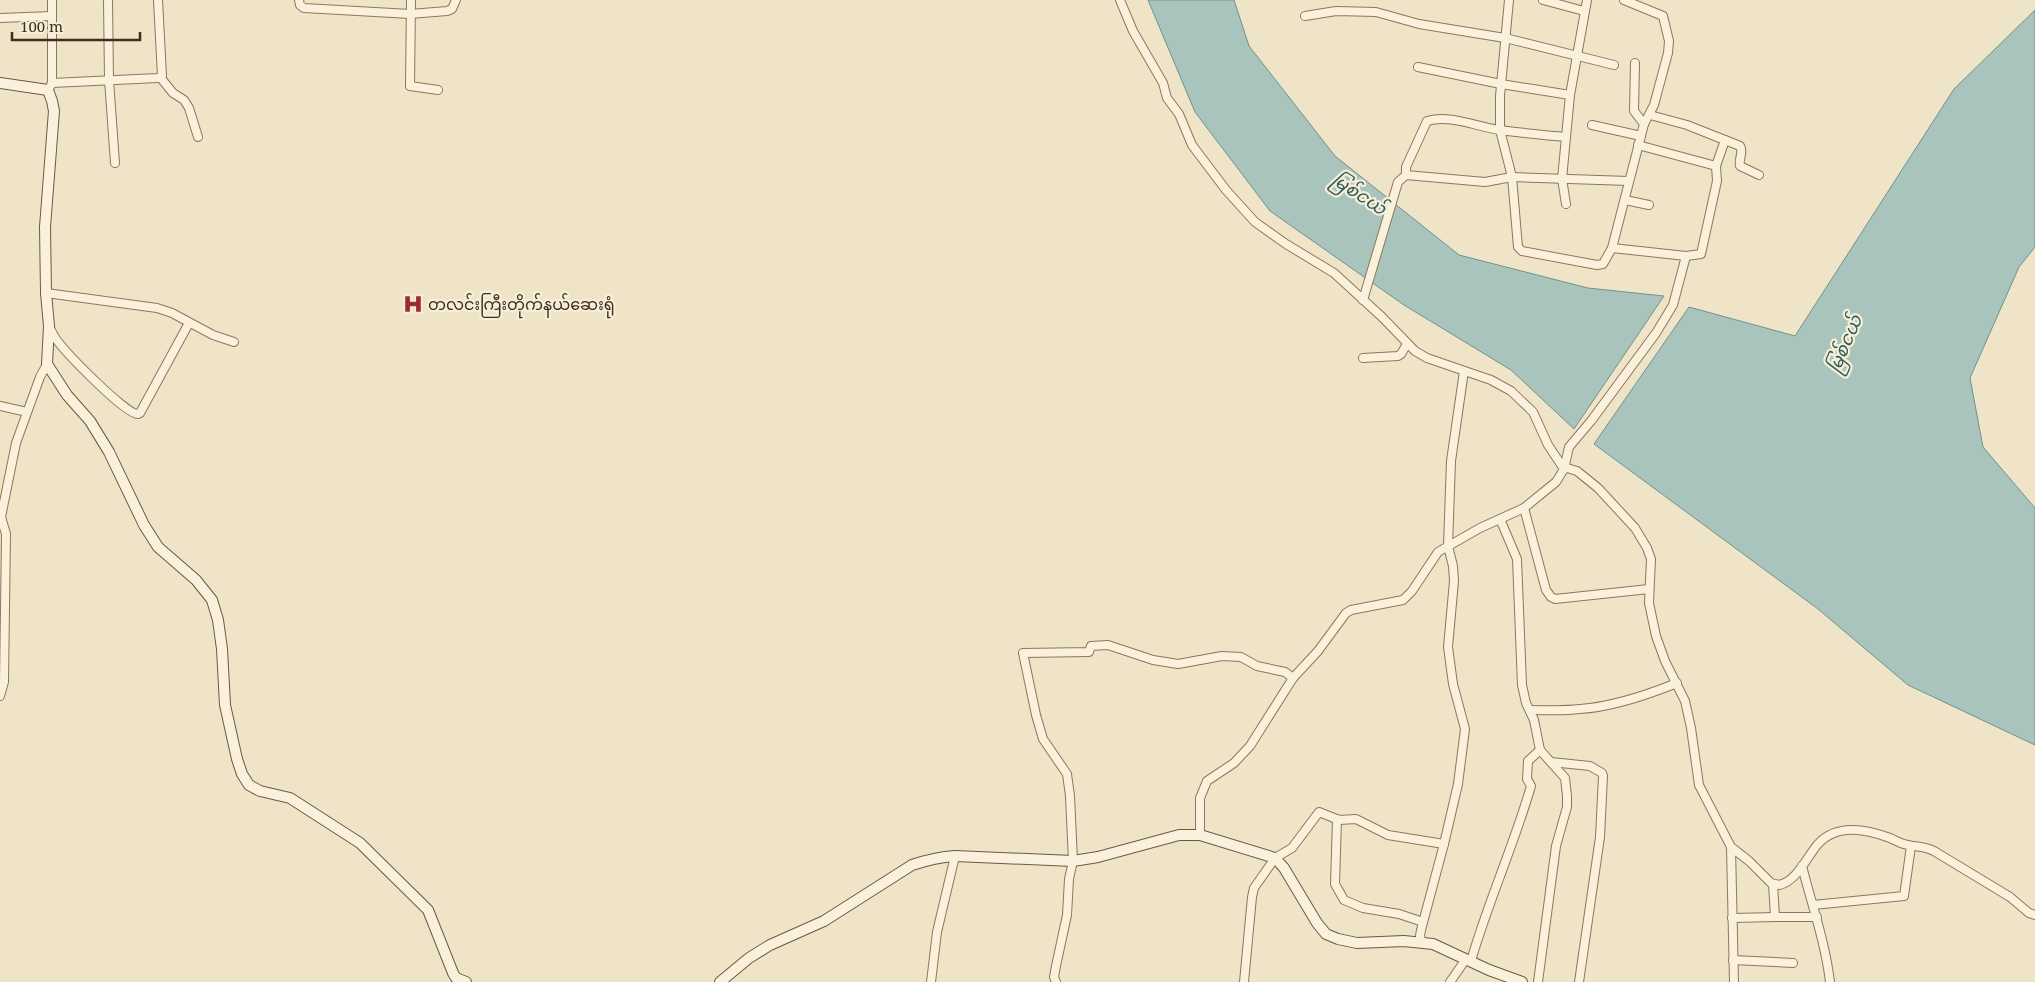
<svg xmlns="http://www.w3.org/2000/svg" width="2035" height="982" font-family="'Noto Serif','Noto Sans Myanmar',serif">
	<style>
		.water { fill: #a9c4bc; stroke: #6f938a }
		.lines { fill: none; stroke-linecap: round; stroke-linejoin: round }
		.street-casing { stroke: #8d765c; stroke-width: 10 }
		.secondary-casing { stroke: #6f573f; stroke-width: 12 }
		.street { stroke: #faf1dc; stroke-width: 8 }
		.secondary { stroke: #faf1dc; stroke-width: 10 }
		.labels { text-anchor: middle; stroke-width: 4.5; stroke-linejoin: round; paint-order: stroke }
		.poi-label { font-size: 16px; fill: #3d2e20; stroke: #f7eed8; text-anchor: start }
		.water-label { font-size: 18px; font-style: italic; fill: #2f5d5a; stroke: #f7eed8 }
	</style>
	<rect width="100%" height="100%" fill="#f0e4c8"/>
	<!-- water -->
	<g class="water">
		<path d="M1148 0H1234L1249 46 1335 156 1459 255 1588 288 1664 296 1574 429 1511 370 1404 305 1270 211 1195 112Z"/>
		<path d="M2035 10V247L2019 267 1970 378 1983 447 2035 508V745L1908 685 1818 609 1594 444 1689 307 1795 336 1954 89Z"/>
	</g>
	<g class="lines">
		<defs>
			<g id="street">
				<path d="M108 0 109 80 115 163"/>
				<path d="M299 0 300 5 304 8 410 14 447 11 452 9 456 0"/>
				<path d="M411 0 410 86 438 90"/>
				<path d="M1120 0 1133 31 1163 83 1167 98 1179 114 1192 145 1226 190 1255 222 1286 244 1334 273 1382 317 1415 351 1427 358 1491 380 1511 391 1533 412 1548 445 1564 469 1567 468 1577 471 1598 488 1635 528 1647 548 1651 559 1649 603 1656 636 1665 661 1685 701 1691 728 1699 785 1731 847 1734 982"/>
				<path d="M1509 0 1500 96V130L1512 177 1518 247 1522 251 1597 265 1603 264 1612 248"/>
				<path d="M1543 0 1584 11"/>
				<path d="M1305 16 1336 11 1376 12 1419 24 1505 38 1614 65"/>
				<path d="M0 18 52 16"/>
				<path d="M1635 63 1634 111 1644 124"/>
				<path d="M1418 67 1501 84 1570 95"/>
				<path d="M160 77 173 93 184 100 189 108 198 137"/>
				<path d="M52 83 158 78 162 76 158 0"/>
				<path d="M50 87 52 83V0"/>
				<path d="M1650 115 1687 125 1740 146C1744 153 1738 159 1740 166L1759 175"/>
				<path d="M1592 125 1641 136"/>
				<path d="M1638 145 1716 166"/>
				<path d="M1406 175V167L1427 121C1450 114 1477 127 1500 130 1521 133 1544 135 1566 137"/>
				<path d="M1625 200 1649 205"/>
				<path d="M1566 204 1562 179 1570 95 1587 0"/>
				<path d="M1686 256 1701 254 1717 181 1716 166 1725 140"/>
				<path d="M46 293 157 308 172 313 213 335 234 342"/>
				<path d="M1363 300 1398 182 1406 175 1485 182 1512 177 1629 181"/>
				<path d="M49 326C51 330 53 335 56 339 65 352 126 415 138 414L140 413 189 323"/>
				<path d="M1363 358 1398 356 1401 354 1407 344"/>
				<path d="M0 406 27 412"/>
				<path d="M1524 508 1546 590 1551 597 1555 599 1649 589"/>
				<path d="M0 696 4 682 6 534 1 517 16 443 40 377 47 364"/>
				<path d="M1530 710C1547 710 1564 711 1580 709 1613 707 1647 695 1677 683"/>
				<path d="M1551 762 1590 766 1602 773 1603 776 1600 837 1579 982"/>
				<path d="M1337 819 1335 884 1344 900 1363 908 1399 914 1423 922"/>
				<path d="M1200 835V798L1207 781 1234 763 1250 746 1293 678 1318 651 1346 613 1351 610 1403 600 1412 591 1438 552 1480 528 1524 508 1556 482 1564 469 1569 447 1591 421 1656 333 1673 305 1686 256 1612 248 1644 124 1654 105 1668 53 1669 41 1663 16 1624 0"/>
				<path d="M1731 847 1749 861 1771 883 1779 885C1797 881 1806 858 1818 844 1837 823 1866 829 1890 838 1895 840 1899 843 1904 844 1914 847 1924 846 1934 851L2010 897 2029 913 2035 915"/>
				<path d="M1802 866C1812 906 1825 941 1830 982"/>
				<path d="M1773 884 1775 917H1817"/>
				<path d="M1813 905 1904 896 1911 846"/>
				<path d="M1732 918 1775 917"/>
				<path d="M1422 943 1420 936 1421 930 1444 844 1458 784 1465 729 1453 684 1448 647 1454 581 1453 566 1448 546 1451 461 1464 371"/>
				<path d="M1733 960 1793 963"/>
				<path d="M1471 961C1488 902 1514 845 1531 786L1527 779 1528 761 1540 750 1534 720 1526 703 1522 685 1517 559 1500 519"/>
				<path d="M931 982 937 932 955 856"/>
				<path d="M1056 982 1054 977 1056 966 1067 915 1069 879 1073 861 1070 796 1067 774 1043 739 1036 715 1023 653 1089 652 1091 646 1108 645 1153 660 1178 664 1222 656 1241 657 1257 666 1285 672 1293 678"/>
				<path d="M1244 982 1252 897 1254 888 1275 858 1292 848 1319 812 1339 820 1356 819 1388 835 1444 844"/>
				<path d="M1450 982 1466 959"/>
				<path d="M1538 982 1556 846 1567 807V796L1565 778 1540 750"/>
			</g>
			<g id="secondary">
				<path d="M0 83 48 90 52 101 54 111 45 227 46 293 49 326 47 364 67 395 90 421 109 452 144 525 158 547 196 580 212 600 218 620 222 649 225 705 237 759 242 774 249 785 260 791 290 798 360 843 428 910 453 973 456 978 466 982"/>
				<path d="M720 982 749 958 770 945 824 921 912 865C927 860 939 857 955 856L1073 861 1098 857 1179 835H1200L1275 858 1284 868 1317 923 1326 934 1338 939 1357 943 1404 941 1433 944 1489 970 1522 982"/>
			</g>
		</defs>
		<!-- street casing -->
		<use href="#street" class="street-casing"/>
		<!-- secondary casing -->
		<use href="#secondary" class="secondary-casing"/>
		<!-- street -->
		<use href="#street" class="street"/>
		<!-- secondary -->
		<use href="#secondary" class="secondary"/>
	</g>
	<!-- icons -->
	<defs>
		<symbol id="hospital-bare" viewBox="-9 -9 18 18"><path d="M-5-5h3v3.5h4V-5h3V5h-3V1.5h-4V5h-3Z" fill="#9e2a2b" stroke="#f7eed8" stroke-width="2.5" paint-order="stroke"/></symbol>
	</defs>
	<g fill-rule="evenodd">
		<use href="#hospital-bare" x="399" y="290" width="28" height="28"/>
	</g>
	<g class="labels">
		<!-- poi labels -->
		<g class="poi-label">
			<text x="428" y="310">တလင်းကြီးတိုက်နယ်ဆေးရုံ</text>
		</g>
		<!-- water labels -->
		<g class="water-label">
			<text transform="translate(1359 194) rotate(33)" y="6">မြစ်ငယ်</text>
			<text transform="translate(1845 344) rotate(-67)" y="6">မြစ်ငယ်</text>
		</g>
	</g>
	<!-- scale -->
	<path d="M12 32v8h128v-8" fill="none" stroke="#3d2e20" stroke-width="2.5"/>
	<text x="20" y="32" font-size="15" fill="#3d2e20" stroke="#f7eed8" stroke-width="4" paint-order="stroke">100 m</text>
</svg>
